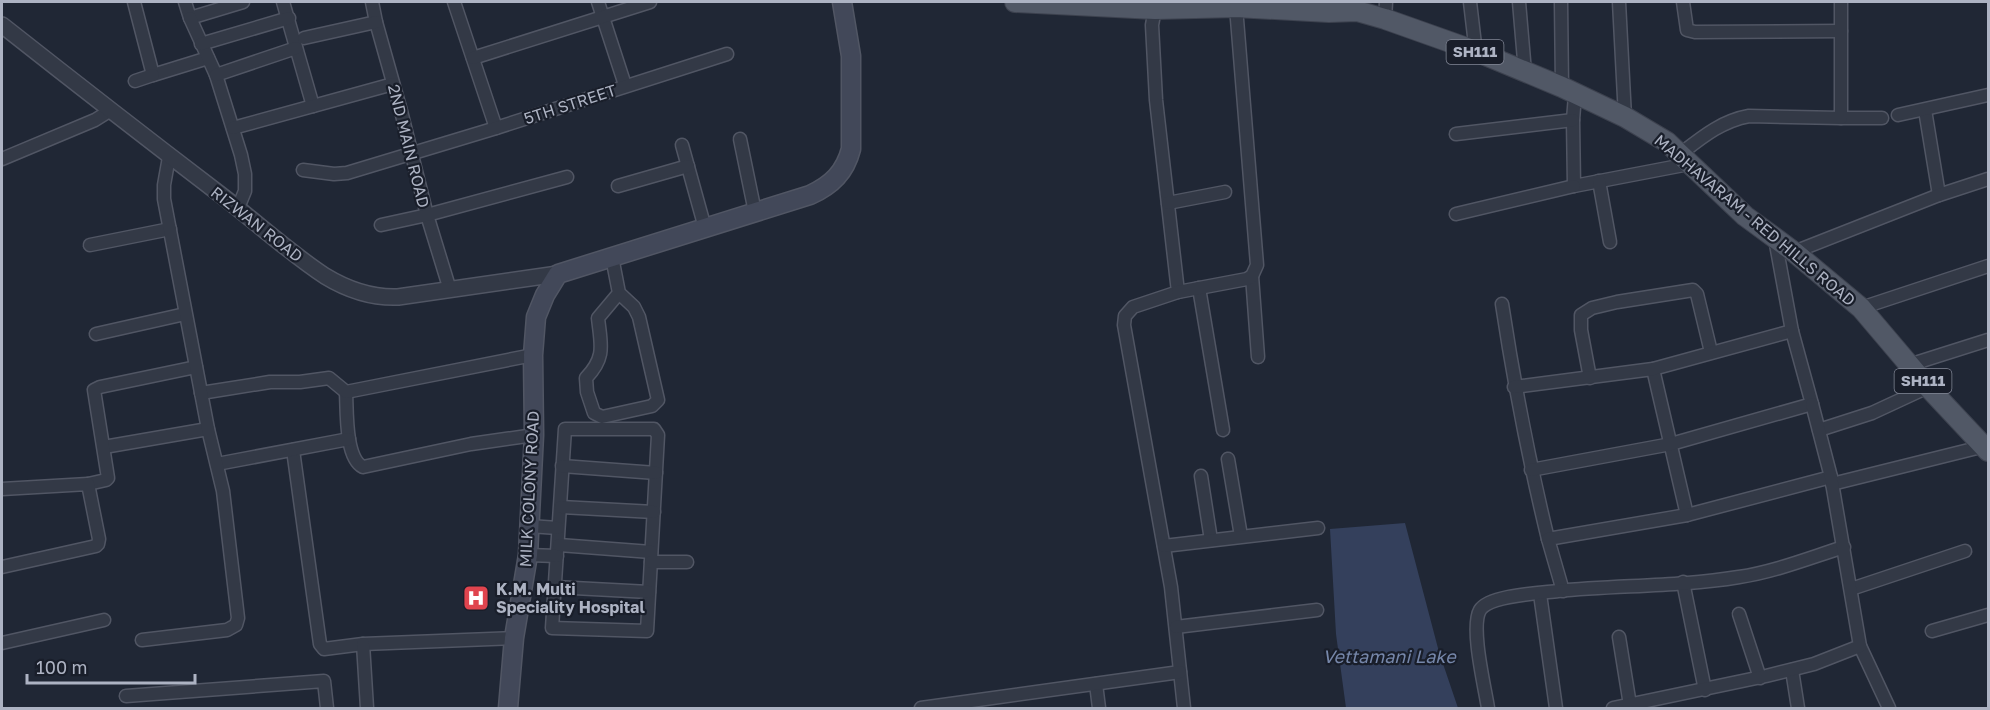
<svg xmlns="http://www.w3.org/2000/svg" width="1990" height="710" font-family="'Golos Text',sans-serif">
	<style>
		.water { fill: #34405c }
		.lines { fill: none; stroke-linecap: round; stroke-linejoin: round }
		.minor-casing { stroke: #515664; stroke-width: 15 }
		.tertiary-casing { stroke: #515664; stroke-width: 18 }
		.secondary-casing { stroke: #515664; stroke-width: 21 }
		.primary-casing { stroke: #3d424f; stroke-width: 22 }
		.minor { stroke: #333946; stroke-width: 12 }
		.tertiary { stroke: #333946; stroke-width: 15 }
		.secondary { stroke: #424859; stroke-width: 18 }
		.primary { stroke: #515866; stroke-width: 20 }
		.labels { text-anchor: middle; stroke-width: 4.5; stroke-linejoin: round; paint-order: stroke }
		.shield { fill: #191e2a; stroke: #818695; stroke-width: 1.5 }
		.shield-label { font-size: 15px; font-weight: bold; fill: #adb3c3 }
		.street-label { font-size: 16px; fill: #adb3c3; stroke: #191e2a }
		.poi-label { font-size: 16px; font-weight: bold; fill: #adb3c3; stroke: #191e2a; text-anchor: start }
		.water-label { font-size: 18px; font-style: italic; fill: #7687aa; stroke: #191e2a }
	</style>
	<rect width="100%" height="100%" fill="#202735"/>
	<!-- water -->
	<path class="water" d="M1405 523 1439 652 1458 708H1346L1336 634 1330 529Z"/>
	<g class="lines">
		<defs>
			<g id="minor">
				<path d="M134 2 153 75 208 58"/>
				<path d="M185 2 190 18 243 2"/>
				<path d="M283 2 313 106"/>
				<path d="M372 2 376 22 401 111 427 215 450 290"/>
				<path d="M454 2 496 128"/>
				<path d="M598 2 625 85"/>
				<path d="M1470 2 1476 53"/>
				<path d="M1519 2 1525 72"/>
				<path d="M1561 2 1562 87"/>
				<path d="M1619 2 1625 117"/>
				<path d="M1683 2 1687 30 1695 32 1841 31"/>
				<path d="M1155 9 1152 25 1156 100 1178 292 1133 307 1125 316 1124 325 1171 587 1184 708"/>
				<path d="M190 18 216 75 241 155 245 174V191L238 208"/>
				<path d="M1385 19 1386 2"/>
				<path d="M304 38 376 22"/>
				<path d="M201 44 289 18"/>
				<path d="M473 58 650 2"/>
				<path d="M216 75 296 48"/>
				<path d="M135 81 153 75"/>
				<path d="M1575 95 1573 120 1574 186 1689 164"/>
				<path d="M1925 110 1939 195"/>
				<path d="M1898 115 1988 95"/>
				<path d="M1841 118H1882"/>
				<path d="M233 128 393 84"/>
				<path d="M1456 134 1573 120"/>
				<path d="M740 139 755 212"/>
				<path d="M682 145 705 228"/>
				<path d="M1679 155C1701 138 1721 121 1749 116L1841 118V2"/>
				<path d="M2 159 95 120 111 110"/>
				<path d="M303 170 334 174 347 173 496 128 727 54"/>
				<path d="M1599 181 1610 242"/>
				<path d="M618 186 688 166"/>
				<path d="M1168 203 1225 192"/>
				<path d="M1456 214 1574 186"/>
				<path d="M381 225 427 215 567 177"/>
				<path d="M90 245 170 229"/>
				<path d="M1794 252 1939 195 1988 179"/>
				<path d="M612 257 619 293 634 307 639 317 658 400 652 406 602 417 594 413 587 392 586 378C606 357 601 345 598 318L619 293"/>
				<path d="M1252 276 1258 357"/>
				<path d="M1199 288 1223 430"/>
				<path d="M1178 292 1247 279 1252 276 1257 265 1236 7"/>
				<path d="M1502 304C1514 383 1529 461 1548 539"/>
				<path d="M1861 308 1988 266"/>
				<path d="M96 334 185 314"/>
				<path d="M1909 365 1988 340"/>
				<path d="M1653 369 1687 515"/>
				<path d="M1590 378 1581 330V315L1592 308 1617 302 1693 290 1697 294 1711 352"/>
				<path d="M1514 387 1653 369 1792 331"/>
				<path d="M346 392C347 411 345 458 363 467L471 444 534 435"/>
				<path d="M201 393 270 382H300L329 378 346 392 533 355"/>
				<path d="M565 429H654L658 435 647 631 552 628Z"/>
				<path d="M1819 430 1872 413 1928 387"/>
				<path d="M104 447 208 429"/>
				<path d="M293 450 320 644 324 649 363 644 514 638"/>
				<path d="M1228 459 1241 536"/>
				<path d="M217 464 349 439"/>
				<path d="M562 466 656 473"/>
				<path d="M1531 470 1671 444 1812 404 1792 331 1775 239"/>
				<path d="M1201 476 1211 540"/>
				<path d="M88 484 106 480 108 478 94 390 100 387 196 367"/>
				<path d="M1832 484 1985 446"/>
				<path d="M2 489 88 484 99 539 98 544 96 546 2 567"/>
				<path d="M561 507 654 512"/>
				<path d="M529 526 558 528"/>
				<path d="M559 545 651 552"/>
				<path d="M1164 546 1318 528"/>
				<path d="M528 555 557 556"/>
				<path d="M651 562H687"/>
				<path d="M1683 582 1705 690"/>
				<path d="M555 587 649 592"/>
				<path d="M1851 589 1965 551"/>
				<path d="M1563 591 1548 539 1687 515 1831 477"/>
				<path d="M1540 594 1556 708"/>
				<path d="M1739 614 1760 678"/>
				<path d="M1176 627 1317 610"/>
				<path d="M1932 631 1988 615"/>
				<path d="M1619 637 1630 705"/>
				<path d="M142 640 227 630 236 625 238 618 223 491 208 429 164 199V185L169 157"/>
				<path d="M2 643 104 620"/>
				<path d="M363 644 367 708"/>
				<path d="M1860 646 1889 708"/>
				<path d="M1792 670 1798 708"/>
				<path d="M1096 684 1099 708"/>
				<path d="M126 696 324 681 327 708"/>
				<path d="M921 708 1180 672"/>
				<path d="M1488 708C1485 688 1470 627 1480 610 1489 595 1541 593 1558 591 1618 585 1679 587 1739 577 1774 572 1809 558 1844 547"/>
				<path d="M1613 708 1766 676 1814 664 1860 646 1831 477 1812 404"/>
			</g>
			<path id="tertiary" d="M2 25C73 81 145 137 217 192 254 220 287 251 325 276 348 290 372 298 398 297L558 274"/>
			<path id="secondary" d="M508 708 514 638 528 555 534 435 533 355 536 317 545 295 558 274 810 195C832 185 845 172 851 149V56L842 2"/>
			<path id="primary" d="M1015 2 1155 9 1236 7 1329 12 1357 11 1385 19 1478 52 1562 87 1625 117 1667 142 1745 216 1794 252 1861 308 1928 387 1988 451"/>
		</defs>
		<!-- minor casing -->
		<use href="#minor" class="minor-casing"/>
		<!-- tertiary casing -->
		<use href="#tertiary" class="tertiary-casing"/>
		<!-- secondary casing -->
		<use href="#secondary" class="secondary-casing"/>
		<!-- primary casing -->
		<use href="#primary" class="primary-casing"/>
		<!-- minor -->
		<use href="#minor" class="minor"/>
		<!-- tertiary -->
		<use href="#tertiary" class="tertiary"/>
		<!-- secondary -->
		<use href="#secondary" class="secondary"/>
		<!-- primary -->
		<use href="#primary" class="primary"/>
	</g>
	<!-- icons -->
	<defs>
		<symbol id="hospital-square" viewBox="-11 -11 22 22"><rect x="-9" y="-9" width="18" height="18" rx="4" fill="#e0444e" stroke="#191e2a"/><path d="M-5-5h3v3.5h4V-5h3V5h-3V1.5h-4V5h-3Z" fill="#fff"/></symbol>
	</defs>
	<g fill-rule="evenodd">
		<use href="#hospital-square" x="461" y="583" width="30" height="30"/>
	</g>
	<g class="labels">
		<!-- shield labels -->
		<g class="shield">
			<rect x="1446.5" y="40" width="57" height="24" rx="4.5"/>
			<rect x="1894.5" y="369" width="57" height="24" rx="4.5"/>
		</g>
		<g class="shield-label">
			<text x="1475" y="57">SH111</text>
			<text x="1923" y="386">SH111</text>
		</g>
		<!-- street labels -->
		<g class="street-label">
			<text transform="translate(570 104) rotate(-18)" y="6">5TH STREET</text>
			<text transform="translate(409 146) rotate(76)" y="6">2ND MAIN ROAD</text>
			<text transform="translate(1755 220) rotate(40)" y="6">MADHAVARAM - RED HILLS ROAD</text>
			<text transform="translate(257 224) rotate(38)" y="6">RIZWAN ROAD</text>
			<text transform="translate(529 489) rotate(-87)" y="6">MILK COLONY ROAD</text>
		</g>
		<!-- poi labels -->
		<g class="poi-label">
			<text x="496" y="595">K.M. Multi<tspan x="496" dy="18">Speciality Hospital</tspan></text>
		</g>
		<!-- water labels -->
		<g class="water-label">
			<text x="1389" y="663">Vettamani Lake</text>
		</g>
	</g>
	<!-- border -->
	<rect width="1990" height="710" fill="none" stroke="#adb3c3" stroke-width="6"/>
	<!-- scale -->
	<path d="M27 674v9h168v-9" fill="none" stroke="#adb3c3" stroke-width="3"/>
	<text x="36" y="674" font-size="18" fill="#adb3c3" stroke="#191e2a" stroke-width="4.5" paint-order="stroke">100 m</text>
</svg>
